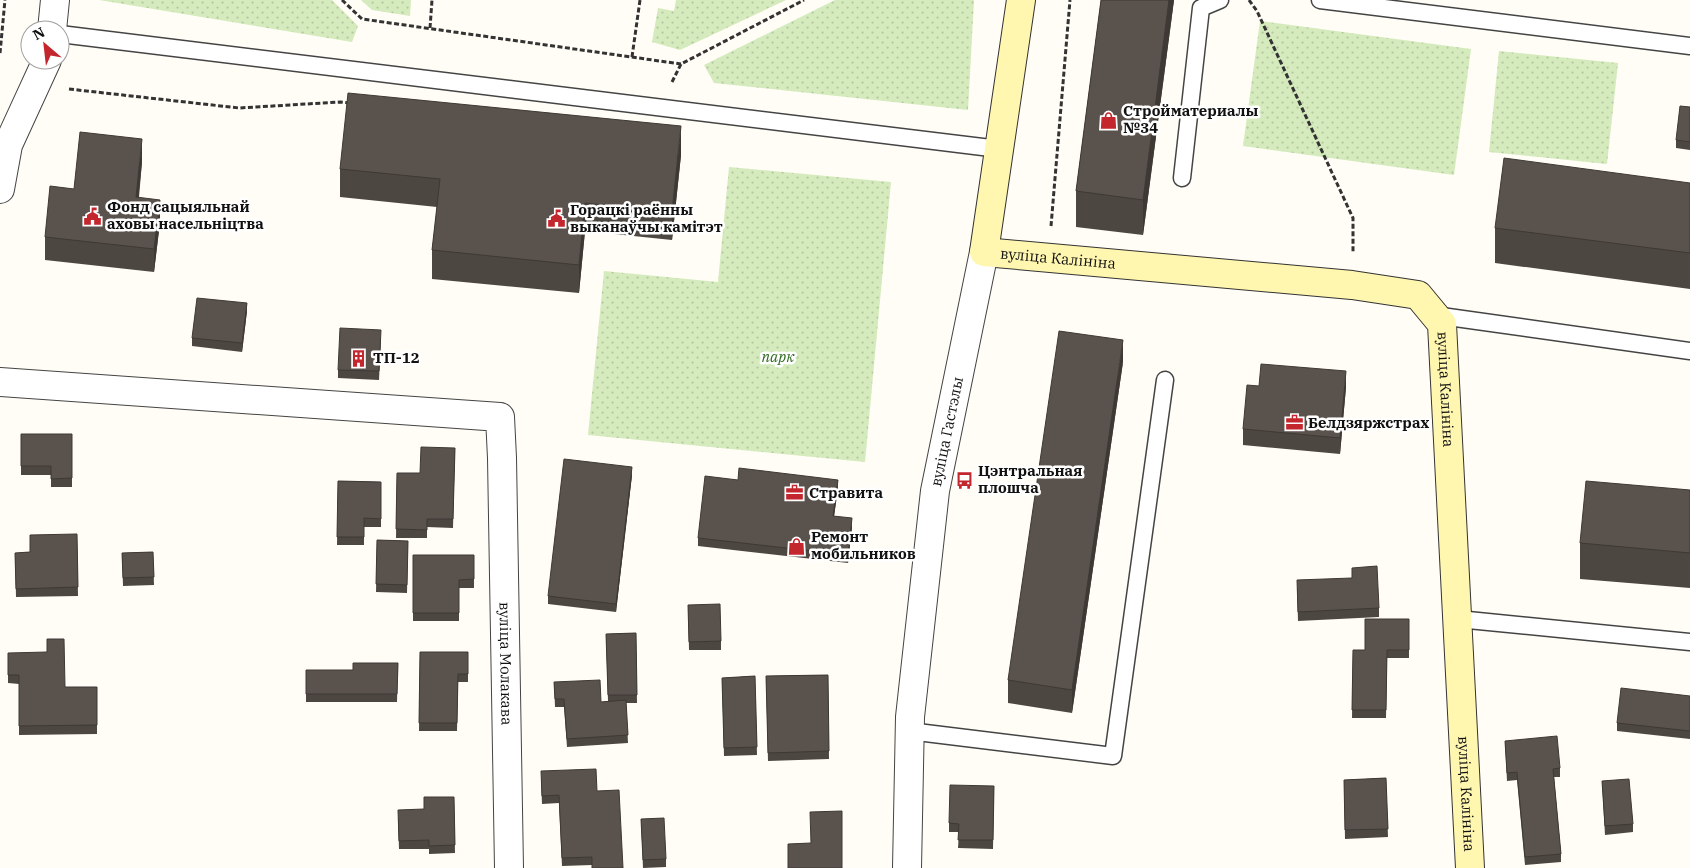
<svg xmlns="http://www.w3.org/2000/svg" width="1690" height="868" font-family="'IBM Plex Serif',serif">
	<style>
		.grass { fill: url(#grass-dots) }
		.lines { fill: none; stroke-linecap: round; stroke-linejoin: round }
		.lane-casing { stroke: #444; stroke-width: 19 }
		.street-casing { stroke: #444; stroke-width: 30 }
		.secondary-casing { stroke: #333; stroke-width: 30 }
		.path { stroke: #333; stroke-width: 3; stroke-dasharray: 5 2.5; stroke-linecap: butt }
		.lane { stroke: #fff; stroke-width: 16 }
		.street { stroke: #fff; stroke-width: 28 }
		.secondary { stroke: #fff6b0; stroke-width: 28 }
		.wall { fill: #4d4742 }
		.shaded-wall { fill: #3f3936 }
		.building { fill: #5a524d; stroke: #3f3936 }
		.labels { text-anchor: middle; stroke-width: 5; stroke-linejoin: round; paint-order: stroke }
		.poi-label { font-size: 15px; font-weight: bold; fill: #111; stroke: #fff; text-anchor: start }
		.street-label { font-size: 15px; fill: #111; stroke: #fff }
		.park-label { font-size: 15px; font-style: italic; fill: #2f6b1f; stroke: #fff }
	</style>
	<defs>
		<pattern id="grass-dots" width="8" height="8" patternUnits="userSpaceOnUse" patternTransform="scale(1.25)"><rect width="8" height="8" fill="#d5ebbd"/><path d="M2 2h.1M6 6h.1" fill="none" stroke="#b6c8a1" stroke-width="1.8" stroke-linecap="round"/></pattern>
	</defs>
	<rect width="100%" height="100%" fill="#fffdf5"/>
	<!-- grass -->
	<g class="grass">
		<path d="M99 0H332L358 26 352 42Z"/>
		<path d="M361 0H411L410 16 372 10Z"/>
		<path d="M676 0H786L680 50 652 42 658 8 674 11Z"/>
		<path d="M835 0H974L968 110 714 83 704 65Z"/>
		<path d="M1260 21 1471 49 1454 175 1243 146Z"/>
		<path d="M1499 51 1618 63 1607 164 1489 152Z"/>
		<path d="M729 167 891 182 865 462 588 435 604 271 718 282Z"/>
	</g>
	<g class="lines">
		<defs>
			<g id="lane">
				<path d="M1320 0 1690 46"/>
				<path d="M60 34 999 149"/>
				<path d="M1182 178 1201 8 1220 0"/>
				<path d="M1434 315 1690 351"/>
				<path d="M1458 619 1690 642"/>
				<path d="M909 731 1113 756 1165 380"/>
			</g>
			<g id="street">
				<path d="M52 30 55 0"/>
				<path d="M0 189 8 145 47 60"/>
				<path id="s1" d="M0 382 500 417 502 458 509 868"/>
				<path id="s2" d="M907 868 910 717 935 491 984 252"/>
			</g>
			<g id="secondary">
				<path id="s3" d="M1021 0 984 252 1352 285 1418 295 1442 324 1470 868"/>
			</g>
		</defs>
		<!-- lane casing -->
		<use href="#lane" class="lane-casing"/>
		<!-- street casing -->
		<use href="#street" class="street-casing"/>
		<!-- secondary casing -->
		<use href="#secondary" class="secondary-casing"/>
		<!-- path -->
		<g class="path">
			<path d="M342 0 362 19 681 64"/>
			<path d="M1249 0 1257 11 1353 218V252"/>
			<path d="M430 28 432 0"/>
			<path d="M0 53 5 0"/>
			<path d="M632 57 640 0"/>
			<path d="M672 82 681 64 804 0"/>
			<path d="M69 89 239 108 340 102 351 103"/>
			<path d="M1051 226 1070 0"/>
		</g>
		<!-- lane -->
		<use href="#lane" class="lane"/>
		<!-- street -->
		<use href="#street" class="street"/>
		<!-- secondary -->
		<use href="#secondary" class="secondary"/>
	</g>
	<!-- wall -->
	<g class="wall">
		<path d="M1101 0H1174L1143 235 1076 227V191Z"/>
		<path d="M1690 107V150L1676 148V140Z"/>
		<path d="M681 155 672 240 585 231 579 293 432 279V250L437 207 340 197V169Z"/>
		<path d="M142 162 139 197 160 222 154 272 45 260V237L74 189Z"/>
		<path d="M1690 183V289L1495 263V228Z"/>
		<path d="M247 311 242 352 192 346V338Z"/>
		<path d="M381 338 379 380 338 378V370Z"/>
		<path d="M1123 362 1072 713 1008 703V680Z"/>
		<path d="M1259 386 1346 387 1340 454 1243 445V429Z"/>
		<path d="M21 434H72V487H51V475H21Z"/>
		<path d="M455 448 453 528 427 527V538H396L397 473H420Z"/>
		<path d="M632 475 616 612 548 604V596Z"/>
		<path d="M738 480 838 488 834 516 852 527 848 563 698 546V538Z"/>
		<path d="M338 481 381 482V527H364V545H337Z"/>
		<path d="M1690 490V588L1580 579V543Z"/>
		<path d="M77 534 78 596 16 597 15 553 30 552Z"/>
		<path d="M377 540 408 541 407 593 376 592Z"/>
		<path d="M153 552 154 585 123 586 122 553Z"/>
		<path d="M413 555H474V588H459V621H413Z"/>
		<path d="M1352 578 1379 608V617L1298 621 1297 588Z"/>
		<path d="M688 605 721 641V650H689Z"/>
		<path d="M1409 619V658H1387L1386 718H1352L1353 650H1365Z"/>
		<path d="M636 633 637 703H626L628 743 567 747 564 707H555L554 682 601 702 608 701 606 634Z"/>
		<path d="M420 652H468V682H458L457 731H419Z"/>
		<path d="M8 653 65 687H97V734L19 735V684L8 683Z"/>
		<path d="M398 663 397 702H306V670H353Z"/>
		<path d="M828 675 829 759 768 761 766 676Z"/>
		<path d="M755 676 757 755 724 756 722 678Z"/>
		<path d="M1690 696V739L1617 731V723Z"/>
		<path d="M1505 741 1560 768V777H1554L1561 854V862L1525 865 1517 780 1507 781Z"/>
		<path d="M1386 778 1388 837 1345 839 1344 780Z"/>
		<path d="M541 779 597 791 623 868H592V865L562 866 559 803 542 804Z"/>
		<path d="M1602 781 1633 824V832L1605 835Z"/>
		<path d="M994 786 993 849 958 848 959 832H949V823Z"/>
		<path d="M454 797 455 853 429 854V849H399L398 818 424 809Z"/>
		<path d="M641 819 666 859V867L643 868Z"/>
	</g>
	<!-- shaded-wall -->
	<g class="shaded-wall">
		<path d="M1169 0H1174L1143 235V200Z"/>
		<path d="M681 126V155L672 240V212Z"/>
		<path d="M142 139V162L136 220V197Z"/>
		<path d="M160 200V222L154 272V249Z"/>
		<path d="M585 203V231L579 293V265Z"/>
		<path d="M247 303V311L242 352V343Z"/>
		<path d="M1123 340V362L1072 713V690Z"/>
		<path d="M1346 371V387L1340 454V438Z"/>
		<path d="M632 467V475L616 612V604Z"/>
		<path d="M838 480V488L833 524V516Z"/>
		<path d="M852 518V527L848 563V555Z"/>
	</g>
	<!-- building -->
	<g class="building">
		<path d="M1101 0H1169L1143 200 1076 191Z"/>
		<path d="M348 93 681 126 672 212 585 203 579 265 432 250 440 179 340 169Z"/>
		<path d="M1680 106 1690 107V142L1676 140Z"/>
		<path d="M80 132 142 139 136 197 160 200 154 249 45 237 50 186 74 189Z"/>
		<path d="M1504 158 1690 183V253L1495 228Z"/>
		<path d="M197 298 247 303 242 343 192 338Z"/>
		<path d="M340 328 381 330 379 371 338 370Z"/>
		<path d="M1059 331 1123 340 1072 690 1008 680Z"/>
		<path d="M1261 364 1346 371 1340 438 1243 429 1247 385 1259 386Z"/>
		<path d="M21 434H72V478L51 479V466H21Z"/>
		<path d="M421 447 455 448 453 519H427V530L396 529 397 473H420Z"/>
		<path d="M564 459 632 467 616 604 548 596Z"/>
		<path d="M739 468 838 480 833 516 852 518 848 555 698 538 705 476 738 480Z"/>
		<path d="M338 481 381 482V519L364 518V537H337Z"/>
		<path d="M1586 481 1690 490V553L1580 543Z"/>
		<path d="M77 534 78 587 16 589 15 553 30 552V535Z"/>
		<path d="M377 540 408 541 407 585 376 584Z"/>
		<path d="M153 552 154 577 123 578 122 553Z"/>
		<path d="M413 555H474V579L459 580V613H413Z"/>
		<path d="M1377 566 1379 608 1298 612 1297 580 1352 578V568Z"/>
		<path d="M720 604 721 641 689 642 688 605Z"/>
		<path d="M1365 619H1409V650H1387L1386 710H1352L1353 650H1365Z"/>
		<path d="M636 633 637 695H608L606 634Z"/>
		<path d="M47 639H64L65 687H97V725L19 726V675H8V653L47 652Z"/>
		<path d="M420 652H468V674H458L457 723H419Z"/>
		<path d="M353 663H398L397 694H306V670H353Z"/>
		<path d="M828 675 829 751 768 753 766 676Z"/>
		<path d="M755 676 757 747 724 748 722 678Z"/>
		<path d="M600 680 601 702 626 700 628 735 567 739 564 699H555L554 682Z"/>
		<path d="M1621 688 1690 696V731L1617 723Z"/>
		<path d="M1557 736 1560 768 1553 769 1561 854 1525 857 1517 772 1507 773 1505 741Z"/>
		<path d="M596 769 597 791 619 790 623 868H592V857L562 858 559 795 542 796 541 771Z"/>
		<path d="M1386 778 1388 829 1345 830 1344 780Z"/>
		<path d="M1629 779 1633 824 1605 826 1602 781Z"/>
		<path d="M950 785 994 786 993 840H958L959 824 949 823Z"/>
		<path d="M424 797H454L455 845 429 846V840L399 841 398 810 424 809Z"/>
		<path d="M842 811V868H788V844L811 843 810 812Z"/>
		<path d="M664 818 666 859 643 860 641 819Z"/>
	</g>
	<!-- icons -->
	<defs>
		<symbol id="shop-bare" viewBox="-9 -9 18 18"><path d="M-5-2.5h2.3a2.7 3.5 0 0 1 5.4 0H5L5.5 6h-11ZM-1.5-2.5h3a1.5 2.3 0 0 0-3 0Z" fill="#c4262e" stroke="#fff" stroke-width="2.5" paint-order="stroke"/></symbol>
		<symbol id="civic-bare" viewBox="-9 -9 18 18"><path d="M-.6-6.5H3V-4.5H.6V-3L4-1V1h2V6H-6V1h2V-1L-.6-3ZM-1.2 2.5V6h2.4V2.5Z" fill="#c4262e" stroke="#fff" stroke-width="2.5" paint-order="stroke"/></symbol>
		<symbol id="building-bare" viewBox="-9 -9 18 18"><path d="M-4-6H4V6H1V3H-1V6H-4ZM-2.5-4.3h1.7v1.8h-1.7ZM.8-4.3h1.7v1.8H.8ZM-2.5-1h1.7V.8h-1.7ZM.8-1h1.7V.8H.8Z" fill="#c4262e" stroke="#fff" stroke-width="2.5" paint-order="stroke"/></symbol>
		<symbol id="office-bare" viewBox="-9 -9 18 18"><path d="M-6-3h4V-5.5h4V-3h4V5H-6ZM-1-4.5V-3h2v-1.5ZM-6 0V1H6V0Z" fill="#c4262e" stroke="#fff" stroke-width="2.5" paint-order="stroke"/></symbol>
		<symbol id="bus-bare" viewBox="-9 -9 18 18"><path d="M-5-6H5V4H4V6H2V4H-2V6H-4V4H-5ZM-3.5-4V0h7V-4ZM-3.5 1.2v1.5H-2V1.2ZM2 1.2v1.5H3.5V1.2Z" fill="#c4262e" stroke="#fff" stroke-width="2.5" paint-order="stroke"/></symbol>
	</defs>
	<g fill-rule="evenodd">
		<use href="#shop-bare" x="1096" y="108" width="25" height="25"/>
		<use href="#civic-bare" x="80" y="204" width="25" height="25"/>
		<use href="#civic-bare" x="544" y="206" width="25" height="25"/>
		<use href="#building-bare" x="346" y="346" width="25" height="25"/>
		<use href="#office-bare" x="1282" y="410" width="25" height="25"/>
		<use href="#bus-bare" x="952" y="468" width="25" height="25"/>
		<use href="#office-bare" x="782" y="480" width="25" height="25"/>
		<use href="#shop-bare" x="784" y="534" width="25" height="25"/>
	</g>
	<g class="labels">
		<!-- poi labels -->
		<g class="poi-label">
			<text x="1123" y="116">Стройматериалы<tspan x="1123" dy="17">№34</tspan></text>
			<text x="107" y="212">Фонд сацыяльнай<tspan x="107" dy="17">аховы насельніцтва</tspan></text>
			<text x="570" y="215">Горацкі раённы<tspan x="570" dy="17">выканаўчы камітэт</tspan></text>
			<text x="373" y="363">ТП-12</text>
			<text x="1308" y="428">Белдзяржстрах</text>
			<text x="978" y="476">Цэнтральная<tspan x="978" dy="17">плошча</tspan></text>
			<text x="809" y="498">Стравита</text>
			<text x="811" y="542">Ремонт<tspan x="811" dy="17">мобильников</tspan></text>
		</g>
		<!-- street labels -->
		<g class="street-label">
			<text dy="5" stroke="none"><textPath href="#s3" startOffset="329">вуліца Калініна</textPath></text>
			<text dy="5" stroke="none"><textPath href="#s3" startOffset="794">вуліца Калініна</textPath></text>
			<text dy="5" stroke="none"><textPath href="#s2" startOffset="439">вуліца Гастэлы</textPath></text>
			<text dy="5" stroke="none"><textPath href="#s1" startOffset="748">вуліца Молакава</textPath></text>
			<text dy="5" stroke="none"><textPath href="#s3" startOffset="1199">вуліца Калініна</textPath></text>
		</g>
		<!-- park labels -->
		<g class="park-label">
			<text x="778" y="362">парк</text>
		</g>
	</g>
	<!-- north arrow -->
	<g transform="translate(45 45) rotate(332)"><circle r="24" fill="#ffffff" stroke="#a0a0a0"/>
	<path d="M0-4L9 19L0 12L-9 19Z" fill="#c4262e"/>
	<text y="-8" font-size="14" font-weight="bold" text-anchor="middle" fill="#111111">N</text>
	</g>
</svg>
